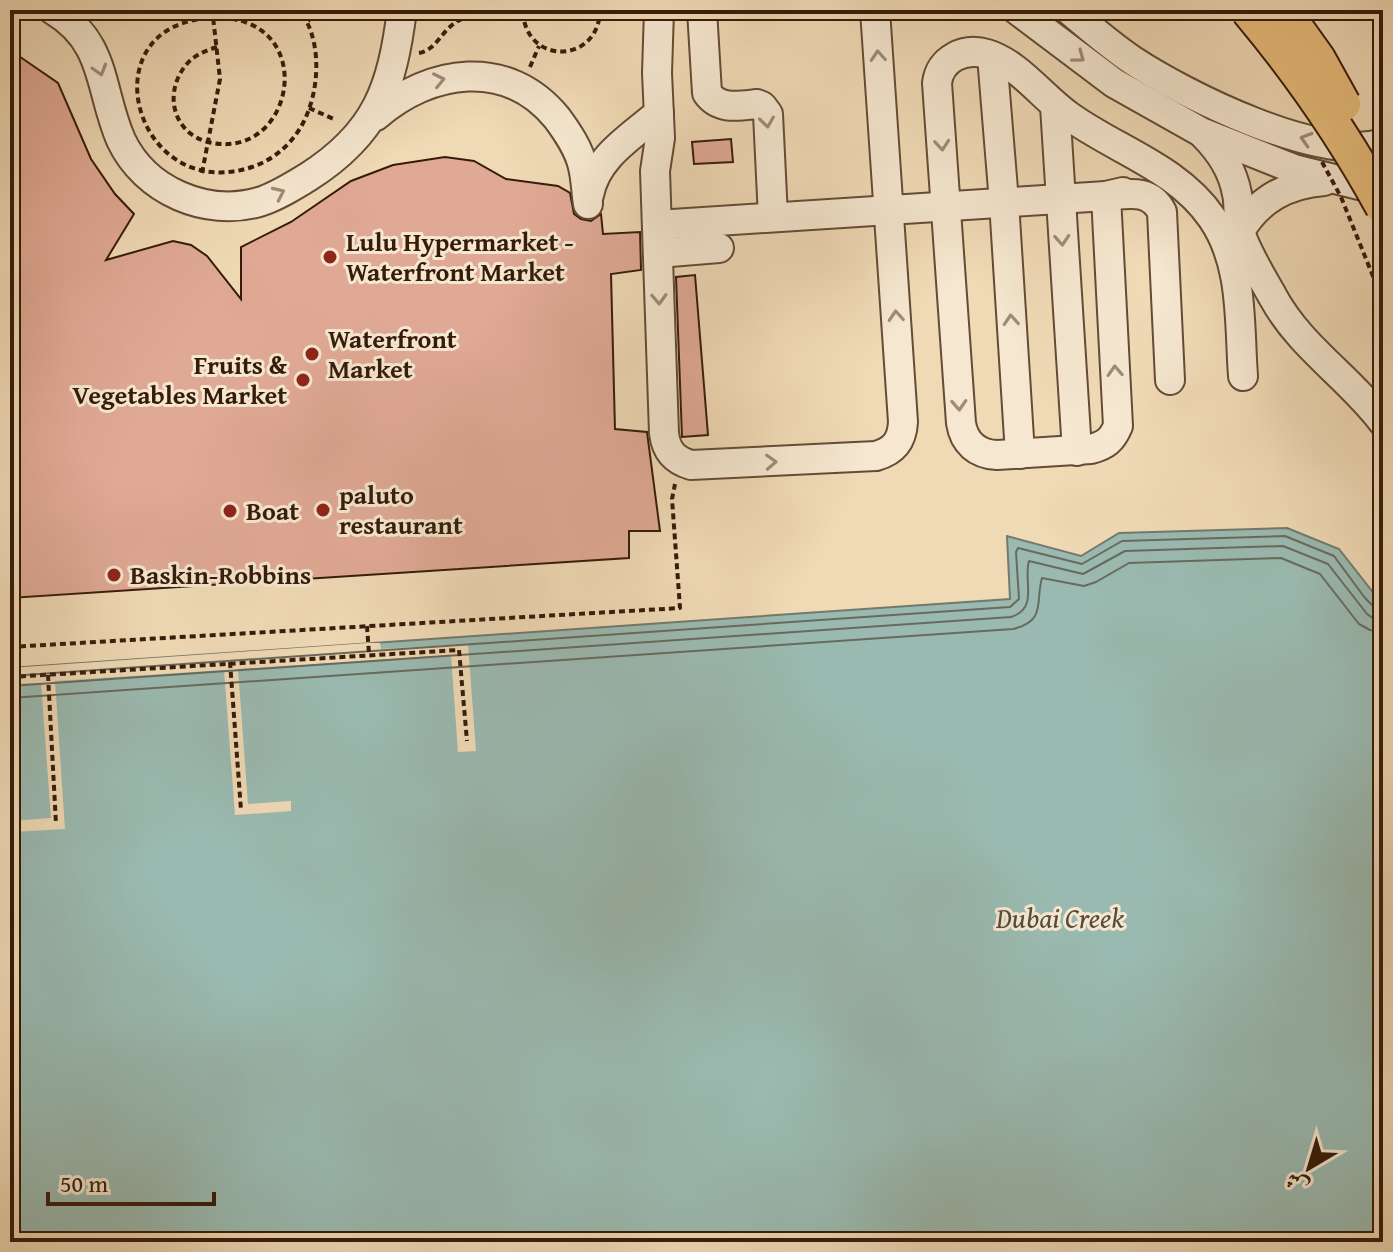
<svg xmlns="http://www.w3.org/2000/svg" width="1393" height="1252" font-family="'Gentium Book Plus',Amiri,serif">
	<style>
		.water { fill: #9abab1; stroke: #727a6e; stroke-width: 2 }
		.pier { fill: #f0dab6 }
		.lines { fill: none; stroke-linecap: round; stroke-linejoin: round }
		.shore { stroke: #686a5e; stroke-width: 2 }
		.building { fill: #e0a995; stroke: #361b0a; stroke-width: 2 }
		.minor-casing { stroke: #644b35; stroke-width: 32 }
		.path { stroke: #361b0a; stroke-width: 4; stroke-dasharray: 6 4; stroke-linecap: butt }
		.minor { stroke: #f5e7d0; stroke-width: 28 }
		.major-bridge-casing { stroke: #361b0a; stroke-width: 38; stroke-linecap: butt }
		.path-bridge { stroke: #361b0a; stroke-width: 4; stroke-dasharray: 6 4; stroke-linecap: butt }
		.major-bridge { stroke: #e8bd7b; stroke-width: 34 }
		.oneway { stroke: #9f8b77 }
		.poi-dot { fill: #8f2418; stroke: #f5e7d0; stroke-width: 3 }
		.labels { text-anchor: middle; stroke-width: 6; stroke-linejoin: round; paint-order: stroke }
		.poi-label { font-size: 26px; font-weight: bold; fill: #361b0a; stroke: #f5e7d0; text-anchor: start }
		.water-label { font-size: 28px; font-style: italic; fill: #544b3c; stroke: #f5e7d0 }
	</style>
	<rect width="100%" height="100%" fill="#f0dab6"/>
	<filter id="stains"><feTurbulence type="fractalNoise" baseFrequency=".0025" numOctaves="4"/><feColorMatrix values="0 0 0 0 .2 0 0 0 0 .09 0 0 0 0 .02 0 0 0 .5 -.17"/></filter>
	<radialGradient id="worn" r=".72"><stop offset=".6" stop-color="#630" stop-opacity="0"/><stop offset="1" stop-color="#630" stop-opacity=".3"/></radialGradient>
	<!-- water -->
	<path class="water" d="M1287 528 1339 549 1383 605V1242H10V668L1010 599 1007 536 1081 556 1119 533Z"/>
	<!-- pier -->
	<path class="pier" d="M368 643H380L381 649 468 644 476 751 458 752 451 655 238 669 248 804 291 801V811L235 815 224 670 55 681 65 829 13 832 12 821 51 818 41 683 10 684V668Z"/>
	<g class="lines">
		<!-- shore -->
		<g class="shore">
			<path d="M10 676 1010 607 1019 599 1016 552 1018 548 1082 564 1122 541 1285 536 1334 556 1365 598 1376 609 1383 610"/>
			<path d="M10 686 1011 617C1039 608 1023 581 1029 561L1083 574 1125 551 1283 546 1328 564 1367 614 1374 619 1383 620"/>
			<path d="M10 698 1013 629C1047 621 1035 601 1042 578L1084 586 1096 582 1129 563 1281 558 1320 574 1359 624 1370 630 1383 632"/>
		</g>
	</g>
	<!-- building -->
	<g class="building">
		<path d="M10 50 58 83 91 159 115 194 134 214 106 260 173 241 191 245 207 256 241 299V247L291 222 351 181 393 165 445 157 474 161 506 179 558 186 570 193 574 214 581 219 591 221 601 214 603 234 640 232 641 270 611 274 615 429 647 432 660 531H629V558L10 598Z"/>
		<path d="M731 139 733 162 694 164 692 142Z"/>
		<path d="M695 275 708 435 682 437 676 277Z"/>
	</g>
	<g class="lines">
		<defs>
			<g id="minor">
				<path d="M53 10C107 42 99 90 121 140 145 191 206 217 259 202 276 197 293 186 308 177 377 133 392 88 402 10"/>
				<path d="M659 10 657 73 660 138 655 171 664 433C666 451 674 460 691 465L876 456C894 451 902 441 903 422L875 10"/>
				<path d="M702 10 707 93C719 110 738 106 757 104L762 106 768 114 773 217"/>
				<path d="M1017 10 1114 83 1201 132 1294 169 1383 191"/>
				<path d="M1069 10C1089 27 1110 45 1132 60 1185 95 1320 163 1383 143"/>
				<path d="M992 56 1004 202 1020 454"/>
				<path d="M1055 106 1077 451"/>
				<path d="M376 116C430 69 507 57 557 118 568 133 579 149 583 167 586 179 586 192 588 204"/>
				<path d="M1204 135C1220 151 1233 171 1237 194 1240 206 1237 219 1240 231 1244 248 1264 281 1273 297 1300 347 1349 377 1383 422"/>
				<path d="M589 195C596 157 631 137 659 113"/>
				<path d="M657 225 1106 196 1123 192"/>
				<path d="M1240 231C1259 199 1287 184 1324 181"/>
				<path d="M658 253 719 248"/>
				<path d="M1170 380 1162 212C1150 188 1128 194 1106 196L1118 426C1112 440 1106 445 1091 449L997 455C977 454 964 443 961 423L937 83C940 59 964 47 987 54 1019 64 1042 97 1069 116 1116 150 1178 168 1212 218 1244 264 1239 323 1243 376"/>
			</g>
		</defs>
		<!-- minor casing -->
		<use href="#minor" class="minor-casing"/>
		<!-- path -->
		<g class="path">
			<path d="M451 10 458 21"/>
			<path d="M523 12C526 66 599 64 600 10"/>
			<path d="M308 21 319 10"/>
			<path d="M217 47C205 51 194 55 186 65 163 93 173 133 208 142 296 164 322 13 212 18 85 23 134 206 252 167 279 158 300 136 309 109 320 79 320 35 299 10"/>
			<path d="M419 53C437 50 442 29 458 21 476 11 503 13 523 11"/>
			<path d="M530 67 539 46"/>
			<path d="M309 108 336 120"/>
			<path d="M202 173 220 79 213 17"/>
			<path d="M367 626 369 654"/>
			<path d="M10 647 680 608 672 499 675 484"/>
			<path d="M230 662 241 810"/>
			<path d="M48 675 56 824"/>
			<path d="M10 677 459 650 467 741"/>
		</g>
		<!-- minor -->
		<use href="#minor" class="minor"/>
		<defs>
			<g id="major-bridge">
				<path d="M1248 10C1299 71 1345 137 1383 207"/>
				<path d="M1283 10 1318 59 1343 104"/>
			</g>
		</defs>
		<!-- major-bridge casing -->
		<use href="#major-bridge" class="major-bridge-casing"/>
		<!-- path-bridge -->
		<path class="path-bridge" d="M1322 162 1341 197 1383 301"/>
		<!-- major-bridge -->
		<use href="#major-bridge" class="major-bridge"/>
	</g>
	<!-- one-way arrows -->
	<defs><path id="oneway-chevron" d="M-2-3.5L2.5 0L-2 3.5" fill="none" stroke-width="1.6" stroke-linecap="round" stroke-linejoin="round" transform="scale(2)"/></defs>
	<g class="oneway">
		<use href="#oneway-chevron" transform="translate(878 56) rotate(-94)"/>
		<use href="#oneway-chevron" transform="translate(1079 57) rotate(37)"/>
		<use href="#oneway-chevron" transform="translate(100 70) rotate(73)"/>
		<use href="#oneway-chevron" transform="translate(439 80) rotate(-12)"/>
		<use href="#oneway-chevron" transform="translate(767 122) rotate(82)"/>
		<use href="#oneway-chevron" transform="translate(1306 139) rotate(-163)"/>
		<use href="#oneway-chevron" transform="translate(942 145) rotate(85)"/>
		<use href="#oneway-chevron" transform="translate(279 193) rotate(-25)"/>
		<use href="#oneway-chevron" transform="translate(1062 240) rotate(86)"/>
		<use href="#oneway-chevron" transform="translate(659 299) rotate(88)"/>
		<use href="#oneway-chevron" transform="translate(896 316) rotate(-94)"/>
		<use href="#oneway-chevron" transform="translate(1011 320) rotate(-94)"/>
		<use href="#oneway-chevron" transform="translate(1115 371) rotate(-93)"/>
		<use href="#oneway-chevron" transform="translate(959 405) rotate(87)"/>
		<use href="#oneway-chevron" transform="translate(771 462) rotate(-3)"/>
	</g>
	<!-- markers -->
	<g class="poi-dot">
		<circle cx="330" cy="257" r="8"/>
		<circle cx="312" cy="354" r="8"/>
		<circle cx="303" cy="380" r="8"/>
		<circle cx="323" cy="510" r="8"/>
		<circle cx="230" cy="511" r="8"/>
		<circle cx="114" cy="575" r="8"/>
	</g>
	<g class="labels">
		<!-- poi labels -->
		<g class="poi-label">
			<text x="346" y="251">Lulu Hypermarket -<tspan x="346" dy="30">Waterfront Market</tspan></text>
			<text x="328" y="348">Waterfront<tspan x="328" dy="30">Market</tspan></text>
			<text x="287" y="374" text-anchor="end">Fruits &amp;<tspan x="287" dy="30">Vegetables Market</tspan></text>
			<text x="339" y="504">paluto<tspan x="339" dy="30">restaurant</tspan></text>
			<text x="246" y="520">Boat</text>
			<text x="130" y="584">Baskin-Robbins</text>
		</g>
		<!-- water labels -->
		<g class="water-label">
			<text x="1060" y="928">Dubai Creek</text>
		</g>
	</g>
	<!-- margin -->
	<rect width="1393" height="1252" fill="none" stroke="#f0dab6" stroke-width="40"/>
	<rect x="12" y="12" width="1369" height="1228" fill="none" stroke="#361b0a" stroke-width="4"/>
	<rect x="20" y="20" width="1353" height="1212" fill="none" stroke="#361b0a" stroke-width="2"/>
	<!-- north arrow -->
	<g transform="translate(1309 1168) rotate(218)" stroke="#f5e7d0" stroke-width="6" paint-order="stroke">
	<path d="M0-6L14 30L0 20L-14 30Z" fill="#361b0a"/>
	<text y="-12" font-size="22" font-weight="bold" text-anchor="middle" fill="#361b0a">ش</text>
	</g>
	<!-- scale -->
	<path d="M48 1192v12h166v-12" fill="none" stroke="#361b0a" stroke-width="4"/>
	<text x="60" y="1192" font-size="24" fill="#361b0a" stroke="#f5e7d0" stroke-width="6" paint-order="stroke">50 m</text>
	<rect width="100%" height="100%" filter="url(#stains)"/>
	<rect width="100%" height="100%" fill="url(#worn)"/>
</svg>
